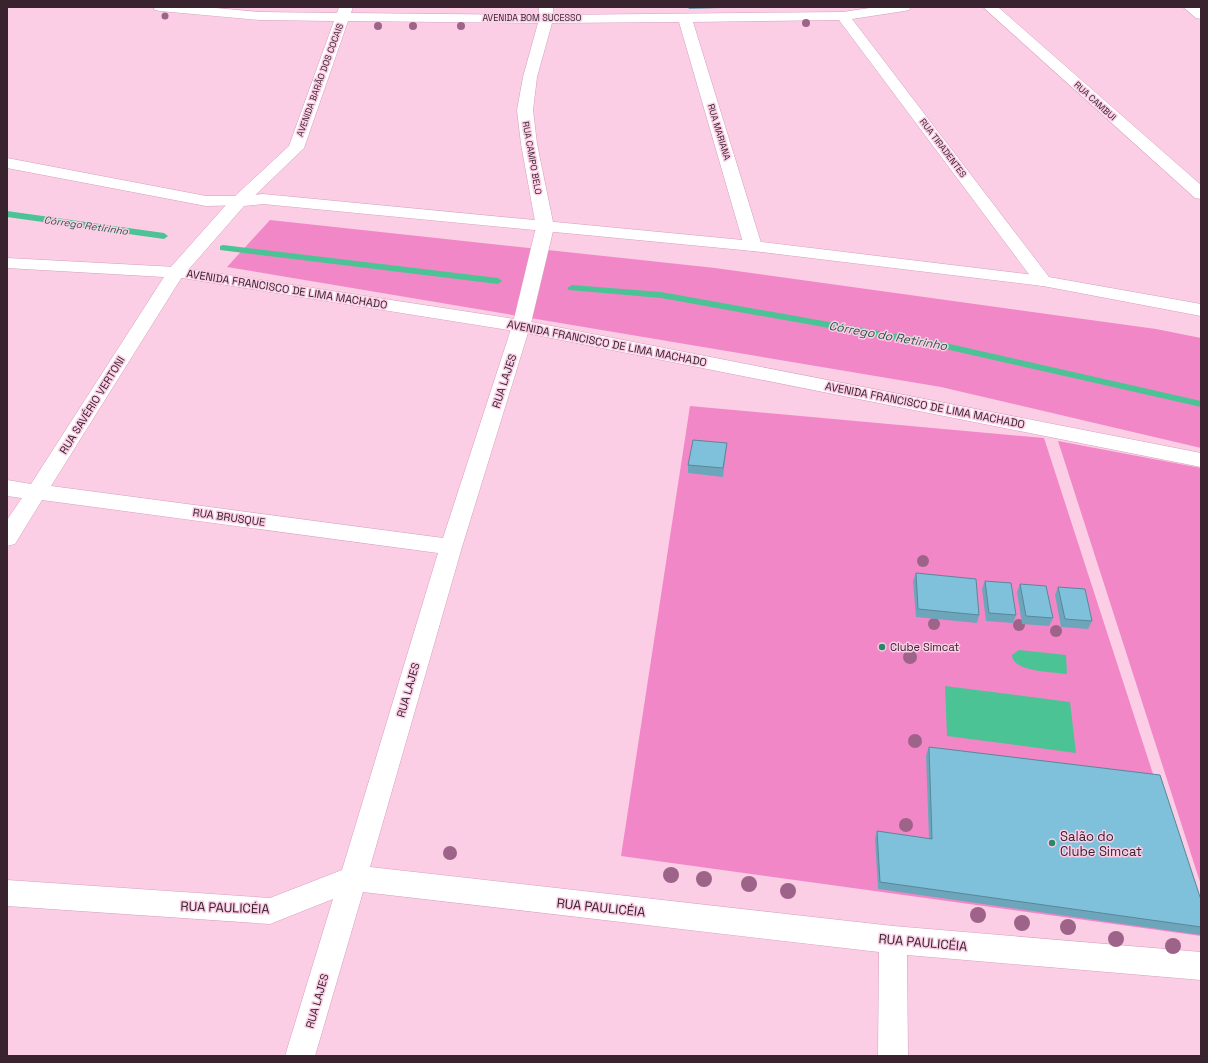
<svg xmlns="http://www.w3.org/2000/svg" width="1208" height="1063" font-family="'Space Grotesk',sans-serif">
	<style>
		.green { fill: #f287c7 }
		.water { fill: #4cc395 }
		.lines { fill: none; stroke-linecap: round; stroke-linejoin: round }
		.stream { fill: #4cc395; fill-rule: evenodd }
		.minor-casing { stroke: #d59fbd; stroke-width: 1 }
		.major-casing { stroke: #d59fbd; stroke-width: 1 }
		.minor { fill: #fff; fill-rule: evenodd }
		.major { fill: #fff; fill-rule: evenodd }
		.tree { fill: #9e6388 }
		.wall { fill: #6da6bb }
		.building { fill: #7fc1da; stroke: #598799 }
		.poi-dot { fill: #258b67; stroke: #fbcee6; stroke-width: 1.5 }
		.labels { text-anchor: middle; stroke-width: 3; stroke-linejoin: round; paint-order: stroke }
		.far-street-label { font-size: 9px; fill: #38232f; stroke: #fbcee6 }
		.far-water-label { font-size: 10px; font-style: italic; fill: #1c5a43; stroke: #fbcee6 }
		.street-label { font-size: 11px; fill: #38232f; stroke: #fbcee6 }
		.poi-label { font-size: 11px; fill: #38232f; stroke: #fbcee6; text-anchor: start }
		.water-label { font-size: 12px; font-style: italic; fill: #1c5a43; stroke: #fbcee6 }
		.near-poi-label { font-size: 13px; fill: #38232f; stroke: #fbcee6; text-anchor: start }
		.near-street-label { font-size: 13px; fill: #38232f; stroke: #fbcee6 }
	</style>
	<rect width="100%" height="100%" fill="#fbcee6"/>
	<!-- green -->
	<g class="green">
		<path d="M270 220 715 268 1156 329 1201 338V448L941 387 227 267Z"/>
		<path d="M690 406 1044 438 1201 922V936L621 856Z"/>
		<path d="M1058 441 1201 468V885Z"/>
	</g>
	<!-- water -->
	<g class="water">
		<path d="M1019 650 1066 655 1067 674C1053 672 1012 672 1012 655Z"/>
		<path d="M945 686 1070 702 1076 753 947 736Z"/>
	</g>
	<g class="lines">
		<!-- stream -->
		<g class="stream">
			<path d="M7 211 164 233 168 236 164 239 7 217Z"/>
			<path d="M223 245 498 278 502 281 498 284 220 250V246Z"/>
			<path d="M572 285 661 292 941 342 1201 401V407L941 348 661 298 569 290 567 288Z"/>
		</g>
		<defs>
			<g id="minor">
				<path d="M153 7H205L260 12 337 13 339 7H353L351 13 539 15V7H553V15L843 12 876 7H911L909 10 904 11 852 19 1049 277 1052 281 1049 285 1043 286 1037 285 839 20 693 22 762 246 759 250 753 251 747 250 744 246 679 22 552 23 537 77 533 110 537 144 554 227 531 323 462 547 370 867 893 926 1201 952V980L907 955 908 1056H878L879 952 363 892 315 1056H285L333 899 270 924 7 906V880L270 898 342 870 438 553 42 500 15 544 7 546V520L22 498 7 496V480L31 484 164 277 7 268V258L176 267 182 268 185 272 51 486 443 538 513 323 536 227 521 144 517 110 523 77 538 23 348 21 304 148 245 205 206 206 7 168V158L206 196H235L289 146 334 21 260 20 160 11 155 10Z"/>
				<path d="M983 7H998L1201 185V199L1195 198Z"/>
				<path d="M1183 7H1199L1201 9V19L1196 18Z"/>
			</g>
			<path id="major" d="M263 194 753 241 1043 276 1201 304V316L1043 286 753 251 263 204 244 206 189 269 521 320 1201 453V467L521 332 170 276 167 272 170 268 233 197Z"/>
		</defs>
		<!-- minor casing -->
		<use href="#minor" class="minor-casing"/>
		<!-- major casing -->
		<use href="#major" class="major-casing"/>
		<!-- minor -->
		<use href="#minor" class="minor"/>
		<!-- major -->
		<use href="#major" class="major"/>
	</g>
	<!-- trees -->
	<g class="tree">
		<circle cx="165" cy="16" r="3.5"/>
		<circle cx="806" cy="23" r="4"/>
		<circle cx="378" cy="26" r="4"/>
		<circle cx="413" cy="26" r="4"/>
		<circle cx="461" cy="26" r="4"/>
		<circle cx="923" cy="561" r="6"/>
		<circle cx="934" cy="624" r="6"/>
		<circle cx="1019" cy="625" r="6"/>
		<circle cx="1056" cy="631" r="6"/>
		<circle cx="910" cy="657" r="7"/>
		<circle cx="915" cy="741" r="7"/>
		<circle cx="906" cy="825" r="7"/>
		<circle cx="450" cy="853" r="7"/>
		<circle cx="671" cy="875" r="8"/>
		<circle cx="704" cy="879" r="8"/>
		<circle cx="749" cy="884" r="8"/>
		<circle cx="788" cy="891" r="8"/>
		<circle cx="978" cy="915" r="8"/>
		<circle cx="1022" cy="923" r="8"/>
		<circle cx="1068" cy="927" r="8"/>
		<circle cx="1116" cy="939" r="8"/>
		<circle cx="1173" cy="946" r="8"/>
	</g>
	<!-- wall -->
	<g class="wall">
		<path d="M688 7H721V8L689 9Z"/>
		<path d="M727 443 723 477 688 473V465Z"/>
		<path d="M916 573 979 615 977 623 916 617 913 581Z"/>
		<path d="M985 581 1016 615 1013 623 986 621 982 589Z"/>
		<path d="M1020 584 1053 618 1049 626 1022 624 1017 592Z"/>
		<path d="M1058 587 1092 621 1088 629 1061 627 1055 595Z"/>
		<path d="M929 747 1201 900V935L878 889 875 839 877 831 929 839 926 755Z"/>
	</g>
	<!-- building -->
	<g class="building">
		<path d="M693 440 727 443 723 468 688 465Z"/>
		<path d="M916 573 976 579 979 615 918 609Z"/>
		<path d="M985 581 1011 583 1016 615 989 613Z"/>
		<path d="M1020 584 1046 586 1053 618 1026 616Z"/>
		<path d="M1058 587 1085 589 1092 621 1065 619Z"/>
		<path d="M929 747 1160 775 1201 900V927L880 882 877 831 932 839Z"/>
	</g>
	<!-- markers -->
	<g class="poi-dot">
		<circle cx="882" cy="647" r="4"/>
		<circle cx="1052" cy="843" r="4"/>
	</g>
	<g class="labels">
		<!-- far-street labels -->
		<g class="far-street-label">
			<text x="532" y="21">AVENIDA BOM SUCESSO</text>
			<text transform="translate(320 80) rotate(-70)" y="3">AVENIDA BARÃO DOS COCAIS</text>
			<text transform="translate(1095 101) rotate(42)" y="3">RUA CAMBUI</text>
			<text transform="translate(719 132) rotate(73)" y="3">RUA MARIANA</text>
			<text transform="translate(943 148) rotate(53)" y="3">RUA TIRADENTES</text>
			<text transform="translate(532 158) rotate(80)" y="3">RUA CAMPO BELO</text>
		</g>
		<!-- far-water labels -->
		<g class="far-water-label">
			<text transform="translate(86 225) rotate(8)" y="4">Córrego Retirinho</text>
		</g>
		<!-- street labels -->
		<g class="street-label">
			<text transform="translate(287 289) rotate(9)" y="4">AVENIDA FRANCISCO DE LIMA MACHADO</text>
			<text transform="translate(607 343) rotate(11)" y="4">AVENIDA FRANCISCO DE LIMA MACHADO</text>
			<text transform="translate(504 381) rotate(-72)" y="4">RUA LAJES</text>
			<text transform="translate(92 405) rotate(-58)" y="4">RUA SAVÉRIO VERTONI</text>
			<text transform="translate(925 405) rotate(11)" y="4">AVENIDA FRANCISCO DE LIMA MACHADO</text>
			<text transform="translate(229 517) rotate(8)" y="4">RUA BRUSQUE</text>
			<text transform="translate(408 690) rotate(-74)" y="4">RUA LAJES</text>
			<text transform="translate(317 1001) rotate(-74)" y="4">RUA LAJES</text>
		</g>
		<!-- poi labels -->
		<g class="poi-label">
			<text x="890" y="651">Clube Simcat</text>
		</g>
		<!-- water labels -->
		<g class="water-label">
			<text transform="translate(888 336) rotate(10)" y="4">Córrego do Retirinho</text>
		</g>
		<!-- near-poi labels -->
		<g class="near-poi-label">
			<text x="1060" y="841">Salão do<tspan x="1060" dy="15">Clube Simcat</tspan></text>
		</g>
		<!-- near-street labels -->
		<g class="near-street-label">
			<text transform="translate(225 907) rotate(2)" y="5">RUA PAULICÉIA</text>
			<text transform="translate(601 907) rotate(6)" y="5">RUA PAULICÉIA</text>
			<text transform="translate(923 942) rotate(5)" y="5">RUA PAULICÉIA</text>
		</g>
	</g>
	<!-- border -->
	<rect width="1208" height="1063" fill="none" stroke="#38232f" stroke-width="16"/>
</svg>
